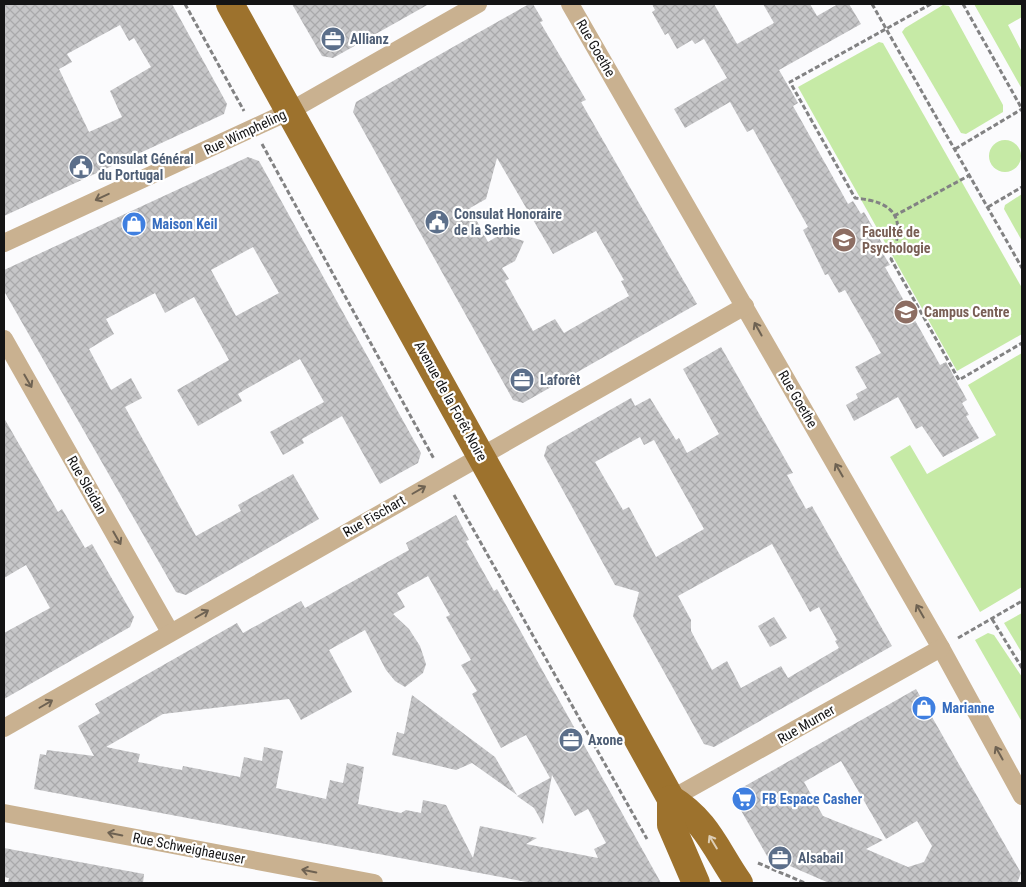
<svg xmlns="http://www.w3.org/2000/svg" width="1026" height="887" font-family="'Roboto Condensed',sans-serif">
	<style>
		.park { fill: #c6eaa6 }
		.building { fill: url(#building-cross-hatch); fill-rule: evenodd }
		.lines { fill: none; stroke-linecap: round; stroke-linejoin: round }
		.path { stroke: #828283; stroke-width: 3; stroke-dasharray: 5 2.5; stroke-linecap: butt }
		.street { stroke: #c9b190; stroke-width: 18 }
		.primary { stroke: #9d722d; stroke-width: 28 }
		.oneway { stroke: #6e6252 }
		.oneway2 { stroke: #ddceb6 }
		.labels { text-anchor: middle; stroke-width: 4.5; stroke-linejoin: round; paint-order: stroke }
		.service-label { font-size: 14px; font-weight: bold; fill: #4e5e75; stroke: #fff; text-anchor: start }
		.street-label { font-size: 14px; fill: #141415; stroke: #fff }
		.shop-label { font-size: 14px; font-weight: bold; fill: #366cbe; stroke: #fff; text-anchor: start }
		.education-label { font-size: 14px; font-weight: bold; fill: #785e54; stroke: #fff; text-anchor: start }
	</style>
	<defs>
		<pattern id="building-cross-hatch" width="8" height="8" patternUnits="userSpaceOnUse" patternTransform="scale(1.25)"><rect width="8" height="8" fill="#c6c6c8"/><path d="M0 0l8 8M0 8l8-8" fill="none" stroke="#a9a9ab"/></pattern>
	</defs>
	<rect width="100%" height="100%" fill="#fbfbfd"/>
	<!-- park -->
	<g class="park">
		<path d="M974 4H1022V17L1008 25 1022 52V89Z"/>
		<path d="M943 5 949 6 1003 105V112L966 134 961 133 902 32 905 28Z"/>
		<path d="M879 42 883 43 1022 288V334L957 371 798 87Z"/>
		<circle cx="1005" cy="156" r="16"/>
		<path d="M1022 194V241L1004 209 1005 205Z"/>
		<path d="M1022 353V587L980 612 890 457 910 445 927 474 996 435 968 385Z"/>
		<path d="M1022 613V653L1004 623Z"/>
		<path d="M988 633 994 635 1022 677V722L975 640Z"/>
	</g>
	<!-- building -->
	<g class="building">
		<path d="M4 4H172L227 104 224 114 4 216ZM120 25 129 41 134 38 151 67 110 91 122 117 89 132 59 69 72 62 67 54Z"/>
		<path d="M292 4H429L333 58 322 56Z"/>
		<path d="M529 4H533L543 21 540 22 586 100 581 102 697 304 523 403 513 400 353 112 356 102ZM497 158 553 254 596 231 624 280 621 281 629 296 564 333 555 319 533 331 505 281 509 279 502 268 515 261 524 241 501 234 488 242 470 208 486 199Z"/>
		<path d="M652 4H714L737 44 774 23 763 4H810L817 16 838 4H849L861 24 779 70 798 103 793 106 848 204 853 201 861 214 864 212 886 250 882 252 890 265 885 267 940 365 946 362 967 400 962 403 969 415 966 416 979 438 943 457 922 426 916 429 898 397 854 421 846 405 858 398 856 394 867 388 855 367 881 353 845 290 839 293 828 274 825 275 803 230 808 227 753 129 747 132 730 102 685 128 674 109 727 78 704 39 695 44 692 40 677 49 668 33 665 35 652 12 655 10Z"/>
		<path d="M248 157 259 161 421 453 418 463 380 484 342 416 302 439 304 443 283 455 270 432 324 402 300 359 246 389 238 394 242 401 198 426 177 390 229 360 194 297 165 313 155 293 106 319 114 334 89 349 111 390 131 378 142 398 125 407 196 536 241 511 238 505 293 474 319 519 186 595 176 592 4 291V270ZM253 247 279 293 236 316 211 270Z"/>
		<path d="M721 347 793 473 787 475 806 509 812 506 892 646 714 747 704 744 633 616 639 592 615 585 544 456 547 446 631 398 635 406 650 398 676 440 679 438 687 453 719 434 683 369ZM640 437 644 445 654 440 704 529 656 557 629 507 623 510 595 462ZM772 544 810 612 819 607 837 640 835 641 839 648 788 678 781 666 741 688 727 661 712 670 691 631V620L678 596Z"/>
		<path d="M4 418 58 512 62 509 85 548 92 544 134 617 130 627 4 699V633L50 608 26 565 4 578Z"/>
		<path d="M456 515 469 540 466 541 494 591 497 589 661 883H532L34 789 40 754 46 755 47 750 94 756 78 726 100 713 95 704 237 623 243 633 301 601 305 608 409 550 406 543ZM428 576 450 615 446 617 471 660 461 665 477 691 472 694 501 748 526 735 550 778 517 796 534 808 543 824 552 775 575 816 588 809 606 843 594 849 598 858 526 844 537 838 480 826 473 858 446 805 423 800 421 813 406 810 401 813 358 804 364 767 347 763 343 783 330 780 326 799 276 788 283 751 264 747 262 761 244 757 240 777 183 766 182 770 138 762 140 754 106 747 163 714 289 699 301 720 352 692 329 650 365 630 386 670 395 681 405 687 423 673 426 664 420 646 409 629 393 614 405 607 397 593Z"/>
		<path d="M774 617 787 638 770 647 758 626Z"/>
		<path d="M916 689 1021 873 1017 883H829L767 856 735 800 738 790ZM841 761 886 839 917 821 932 846 924 862 908 867 866 849 883 840 823 816 804 782Z"/>
		<path d="M412 695 495 757 517 795 472 763 456 770 392 755 397 732 404 734Z"/>
		<path d="M4 848 144 874 143 883H8L9 878 4 877Z"/>
	</g>
	<g class="lines">
		<!-- path -->
		<g class="path">
			<path d="M185 4 244 111"/>
			<path d="M872 4 1022 268"/>
			<path d="M931 4 790 82 855 198C897 202 906 219 891 259L959 380 1022 343"/>
			<path d="M963 4 1022 109"/>
			<path d="M262 144 434 459"/>
			<path d="M955 149 1022 109"/>
			<path d="M988 207 1022 187"/>
			<path d="M894 216 970 175"/>
			<path d="M454 495 647 839"/>
			<path d="M992 619 1022 668"/>
			<path d="M958 638 1022 601"/>
			<path d="M758 863 805 883"/>
		</g>
		<!-- street -->
		<g class="street">
			<path d="M570 4 941 648 1022 796"/>
			<path d="M4 243 290 111 478 4"/>
			<path d="M4 339 170 632"/>
			<path d="M4 728 745 306"/>
			<path d="M671 799 941 648"/>
			<path d="M4 813 374 883"/>
		</g>
		<!-- primary -->
		<g class="primary">
			<path d="M230 4 671 799C707 821 716 850 739 883"/>
			<path d="M671 799V825L696 883"/>
		</g>
	</g>
	<!-- one-way arrows -->
	<defs><path id="oneway-shaft" d="M-6 0H5M1.5-3L5.5 0L1.5 3" fill="none" stroke-width="1.6" stroke-linecap="round" stroke-linejoin="round" transform="scale(1.25)"/></defs>
	<g class="oneway">
		<use href="#oneway-shaft" transform="translate(102 197) rotate(155)"/>
		<use href="#oneway-shaft" transform="translate(758 329) rotate(-119)"/>
		<use href="#oneway-shaft" transform="translate(28 381) rotate(60)"/>
		<use href="#oneway-shaft" transform="translate(839 470) rotate(-120)"/>
		<use href="#oneway-shaft" transform="translate(419 490) rotate(-30)"/>
		<use href="#oneway-shaft" transform="translate(117 538) rotate(60)"/>
		<use href="#oneway-shaft" transform="translate(920 611) rotate(-120)"/>
		<use href="#oneway-shaft" transform="translate(202 614) rotate(-30)"/>
		<use href="#oneway-shaft" transform="translate(46 704) rotate(-30)"/>
		<use href="#oneway-shaft" transform="translate(999 753) rotate(-119)"/>
		<use href="#oneway-shaft" transform="translate(115 834) rotate(-169)"/>
		<use href="#oneway-shaft" transform="translate(309 871) rotate(-169)"/>
	</g>
	<use class="oneway2" href="#oneway-shaft" transform="translate(713 842) rotate(-121)"/>
	<!-- icons -->
	<defs>
		<symbol id="office-disc" viewBox="-11 -11 22 22"><circle r="9.5" fill="#5c6f8a" stroke="#fff"/><path d="M-6-3h4V-5.5h4V-3h4V5H-6ZM-1-4.5V-3h2v-1.5ZM-6 0V1H6V0Z" fill="#fff"/></symbol>
		<symbol id="civic-disc" viewBox="-11 -11 22 22"><circle r="9.5" fill="#5c6f8a" stroke="#fff"/><path d="M-.6-6.5H3V-4.5H.6V-3L4-1V1h2V6H-6V1h2V-1L-.6-3ZM-1.2 2.5V6h2.4V2.5Z" fill="#fff"/></symbol>
		<symbol id="shop-disc" viewBox="-11 -11 22 22"><circle r="9.5" fill="#3f7fe0" stroke="#fff"/><path d="M-5-2.5h2.3a2.7 3.5 0 0 1 5.4 0H5L5.5 6h-11ZM-1.5-2.5h3a1.5 2.3 0 0 0-3 0Z" fill="#fff"/></symbol>
		<symbol id="university-disc" viewBox="-11 -11 22 22"><circle r="9.5" fill="#8d6e63" stroke="#fff"/><path d="M0-5L7-2L0 1L-7-2ZM-4 1L0 2.5L4 1V4Q0 6-4 4Z" fill="#fff"/></symbol>
		<symbol id="supermarket-disc" viewBox="-11 -11 22 22"><circle r="9.5" fill="#3f7fe0" stroke="#fff"/><path d="M-6-5.5h2.5l.6 2H6L4.5 2H-2.5L-4.4-4H-6ZM-1.5 3.2a1.3 1.3 0 1 0 .1 0ZM3 3.2a1.3 1.3 0 1 0 .1 0Z" fill="#fff"/></symbol>
	</defs>
	<g fill-rule="evenodd">
		<use href="#office-disc" x="319" y="25" width="28" height="28"/>
		<use href="#civic-disc" x="67" y="153" width="28" height="28"/>
		<use href="#civic-disc" x="423" y="208" width="28" height="28"/>
		<use href="#shop-disc" x="120" y="210" width="28" height="28"/>
		<use href="#university-disc" x="830" y="226" width="28" height="28"/>
		<use href="#university-disc" x="892" y="298" width="28" height="28"/>
		<use href="#office-disc" x="508" y="366" width="28" height="28"/>
		<use href="#shop-disc" x="910" y="694" width="28" height="28"/>
		<use href="#office-disc" x="557" y="726" width="28" height="28"/>
		<use href="#supermarket-disc" x="730" y="785" width="28" height="28"/>
		<use href="#office-disc" x="766" y="844" width="28" height="28"/>
	</g>
	<g class="labels">
		<!-- service labels -->
		<g class="service-label">
			<text x="350" y="44">Allianz</text>
			<text x="98" y="164">Consulat Général<tspan x="98" dy="16">du Portugal</tspan></text>
			<text x="454" y="219">Consulat Honoraire<tspan x="454" dy="16">de la Serbie</tspan></text>
			<text x="540" y="385">Laforêt</text>
			<text x="588" y="745">Axone</text>
			<text x="798" y="863">Alsabail</text>
		</g>
		<!-- street labels -->
		<g class="street-label">
			<text transform="translate(596 48) rotate(60)" y="5">Rue Goethe</text>
			<text transform="translate(245 132) rotate(-25)" y="5">Rue Wimpheling</text>
			<text transform="translate(798 399) rotate(60)" y="5">Rue Goethe</text>
			<text transform="translate(451 401) rotate(61)" y="5">Avenue de la Forêt Noire</text>
			<text transform="translate(87 485) rotate(60)" y="5">Rue Sleidan</text>
			<text transform="translate(374 516) rotate(-30)" y="5">Rue Fischart</text>
			<text transform="translate(806 724) rotate(-30)" y="5">Rue Murner</text>
			<text transform="translate(189 848) rotate(11)" y="5">Rue Schweighaeuser</text>
		</g>
		<!-- shop labels -->
		<g class="shop-label">
			<text x="152" y="229">Maison Keil</text>
			<text x="942" y="713">Marianne</text>
			<text x="762" y="804">FB Espace Casher</text>
		</g>
		<!-- education labels -->
		<g class="education-label">
			<text x="862" y="237">Faculté de<tspan x="862" dy="16">Psychologie</tspan></text>
			<text x="924" y="317">Campus Centre</text>
		</g>
	</g>
	<!-- border -->
	<rect width="1026" height="887" fill="none" stroke="#141415" stroke-width="10"/>
</svg>
